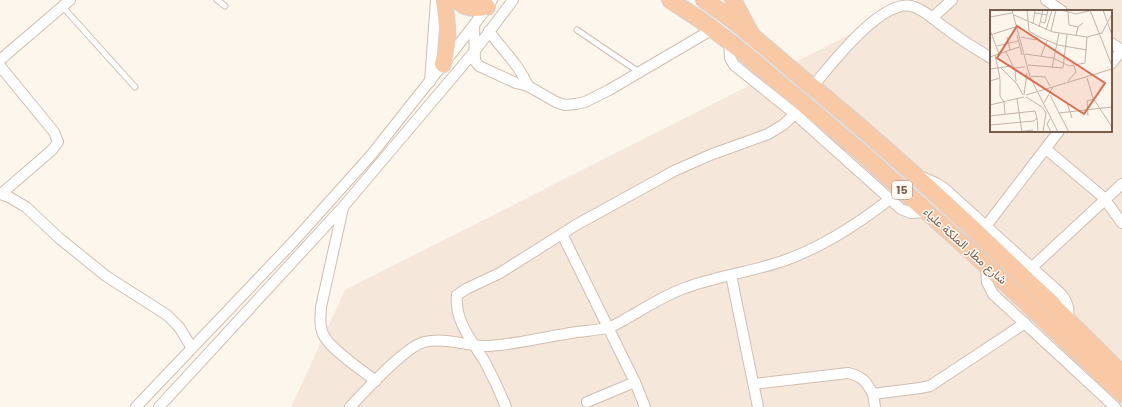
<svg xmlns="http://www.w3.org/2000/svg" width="1122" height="407" font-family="Poppins,Vazirmatn,sans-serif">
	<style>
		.residential { fill: #f5e8da; fill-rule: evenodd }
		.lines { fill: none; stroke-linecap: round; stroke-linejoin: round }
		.service-casing { stroke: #d1beb0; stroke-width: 7 }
		.minor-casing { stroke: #d1beb0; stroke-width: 12 }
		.trunk-casing { stroke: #dad1cd; stroke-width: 18 }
		.service { stroke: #fff; stroke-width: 5 }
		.minor { stroke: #fff; stroke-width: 10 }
		.trunk { stroke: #f9c8a4; stroke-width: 16 }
		.labels { text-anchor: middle; stroke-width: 3; stroke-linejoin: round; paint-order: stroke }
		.shield { fill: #fffaf3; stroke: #a28b7f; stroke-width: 1 }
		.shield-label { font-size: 11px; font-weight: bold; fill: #7a5c4d }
		.street-label { font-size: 12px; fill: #7a5c4d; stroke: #fffaf3 }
		.inset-road { fill: none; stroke: #c5b3a7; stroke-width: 1 }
		.view { fill: #dc6d51; fill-opacity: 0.15; stroke: #dc6d51; stroke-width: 2 }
		.inset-edge { fill: none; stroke: #7a5c4d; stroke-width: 2 }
	</style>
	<rect width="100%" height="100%" fill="#fdf6ec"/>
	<!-- residential -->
	<path class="residential" d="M918 0H1122V407H291L345 290ZM991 11H1111V131H991Z"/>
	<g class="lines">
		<defs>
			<g id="service">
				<path d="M217 0 225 6"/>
				<path d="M62 6 135 87"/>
				<path d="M577 30 639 72"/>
			</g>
			<g id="minor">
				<path d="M1046 0 1062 11"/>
				<path d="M932 18 952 0"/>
				<path d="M474 25 475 61 479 66 516 83 528 86 556 102 565 105 576 104 585 102 609 90 713 29"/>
				<path d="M489 31C502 50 519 64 528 86"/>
				<path d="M729 41 730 58 734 65 795 114 901 209 911 213 927 212"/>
				<path d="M1111 43 1122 50"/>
				<path d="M0 60 70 0"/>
				<path d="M1111 64 1122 50"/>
				<path d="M0 66 54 132 58 142 52 150 1 194"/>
				<path d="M430 82 436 0"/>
				<path d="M813 86C831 65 880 0 911 6 925 9 936 22 947 29 961 40 976 49 991 58"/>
				<path d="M1046 149 1103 197 1122 223"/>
				<path d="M922 177 936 183 945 189 1060 293C1068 301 1070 310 1068 321"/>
				<path d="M0 194 9 197 26 207 59 238 106 276 167 315 179 327 192 348"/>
				<path d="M343 208 321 307C321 315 319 323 322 331 325 346 363 371 376 381"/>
				<path d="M986 226 1059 131"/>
				<path d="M562 234 635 382 645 407"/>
				<path d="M986 266 987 282 993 294 1115 407"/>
				<path d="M1027 272 1122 184"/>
				<path d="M731 275 758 407"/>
				<path d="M754 384 848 373C862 376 866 381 873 394"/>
				<path d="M587 402 635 382"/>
				<path d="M136 407 295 240 372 154 474 25 492 0"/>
				<path d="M159 407 343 207 474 52 513 0"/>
				<path d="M350 407C365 391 405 347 424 342 445 337 467 346 487 346 513 345 539 338 565 334 579 331 593 331 607 328 615 326 623 320 631 316 648 306 664 296 682 289 715 276 752 272 786 260 824 246 858 224 890 199"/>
				<path d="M506 407C500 392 493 377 485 362 473 342 454 321 457 295L466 289 500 273 576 225 674 171 710 155 768 134 783 125 795 114"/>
				<path d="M875 407 873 394 920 388 930 386 1025 323"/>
			</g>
			<g id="trunk">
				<path d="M458 0C465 10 476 8 487 7"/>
				<path d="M670 0 702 21 739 49 862 153 998 276 1122 394"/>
				<path d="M704 0C739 23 771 52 803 79 915 170 1020 272 1122 374"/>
				<path d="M733 0 751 34"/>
				<path d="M443 64C450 40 447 23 444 0"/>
			</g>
		</defs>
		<!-- service casing -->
		<use href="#service" class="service-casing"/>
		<!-- minor casing -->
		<use href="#minor" class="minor-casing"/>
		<!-- trunk casing -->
		<use href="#trunk" class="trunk-casing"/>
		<!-- service -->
		<use href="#service" class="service"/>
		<!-- minor -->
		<use href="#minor" class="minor"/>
		<!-- trunk -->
		<use href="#trunk" class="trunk"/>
	</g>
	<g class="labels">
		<!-- shield labels -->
		<rect class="shield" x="892" y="181" width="20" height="18" rx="3"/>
		<g class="shield-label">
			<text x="902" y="194">15</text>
		</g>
		<!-- street labels -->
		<g class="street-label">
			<text transform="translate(965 246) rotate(42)" y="4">شارع مطار الملكة علياء</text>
		</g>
	</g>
	<!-- overview -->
	<g transform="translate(990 10)">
		<rect width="122" height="122" fill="#fdf6ec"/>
		<path class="inset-road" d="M22 0 40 67 68 122M37 0 39 21 47 26M71 0 86 4 103 0M100 0 122 56M113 0 122 25M78 2 79 15 88 17M45 3 57 5M24 5 63 22 97 27 112 23 122 4M0 7 22 3M51 12 55 13 58 0M43 14 45 0M49 17 53 0M0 20 9 44M56 20 62 0M61 21 66 0M0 25 25 17M27 25 32 45M86 25 88 17 93 13M17 27 20 40M31 27 46 30 47 26 68 35 97 40M7 36 28 31M16 42 24 58 35 57M35 44 63 48 79 56 95 53 97 27M51 46 57 31M0 47 29 37M38 55 73 58 77 24M11 58 27 74 33 85M62 58 69 23M0 59 22 56M25 59 26 72M41 66 55 67 60 76M97 68 103 88 122 117M10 69V86L14 92 15 104M0 71 10 68 5 45M78 71 86 62 84 56M34 85 37 63M36 85 122 59M60 85 69 103 122 97V86M36 87 52 97 56 103 53 122M27 89 32 122M54 93 63 77M77 93 82 108M0 95 34 87M69 103 79 122M0 106 45 101 47 108 44 111 0 115M98 106 97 91 104 89M47 108 48 122M60 109 57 114 61 122M27 122 43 120"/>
		<path class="view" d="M27 16 115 73 94 104 7 48Z"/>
		<rect width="122" height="122" class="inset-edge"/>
	</g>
</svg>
